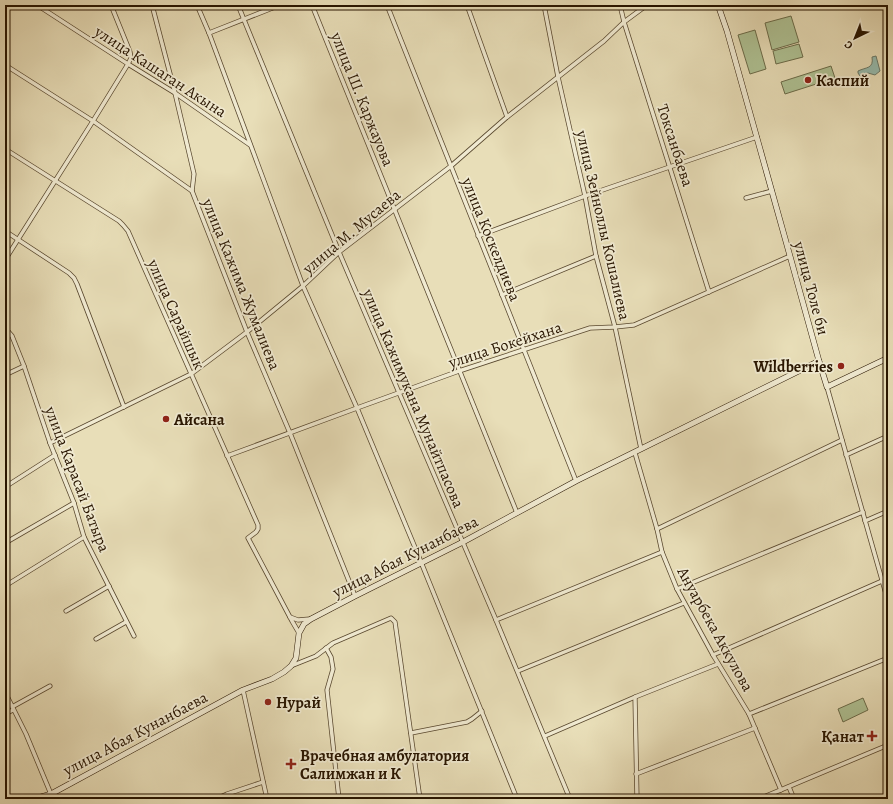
<svg xmlns="http://www.w3.org/2000/svg" width="893" height="804" font-family="Alegreya,serif">
	<style>
		.green { fill: #afc294; stroke: #6c6c4a }
		.water { fill: #97bcae; stroke: #6b7968 }
		.lines { fill: none; stroke-linecap: round; stroke-linejoin: round }
		.street-casing { stroke: #58472e; stroke-width: 5 }
		.secondary-casing { stroke: #281500; stroke-width: 6 }
		.street { stroke: #f0ead1; stroke-width: 3.5 }
		.secondary { stroke: #f0ead1; stroke-width: 5 }
		.poi-dot { fill: #8f2418; stroke: #f0ead1; stroke-width: 1.5 }
		.labels { text-anchor: middle; stroke-width: 3.5; stroke-linejoin: round; paint-order: stroke }
		.street-label { font-size: 16px; fill: #281500; stroke: #f0ead1 }
		.poi-label { font-size: 16px; font-weight: bold; fill: #281500; stroke: #f0ead1; text-anchor: start }
	</style>
	<rect width="100%" height="100%" fill="#e8deb8"/>
	<filter id="stains"><feTurbulence type="fractalNoise" baseFrequency=".005" numOctaves="4"/><feColorMatrix values="0 0 0 0 .2 0 0 0 0 .09 0 0 0 0 .02 0 0 0 .5 -.17"/></filter>
	<radialGradient id="worn" r=".72"><stop offset=".6" stop-color="#630" stop-opacity="0"/><stop offset="1" stop-color="#630" stop-opacity=".3"/></radialGradient>
	<!-- green -->
	<g class="green">
		<path d="M791 16 799 42 772 50 765 23Z"/>
		<path d="M755 30 766 69 750 74 738 35Z"/>
		<path d="M799 44 803 57 776 64 773 51Z"/>
		<path d="M831 66 835 78 785 94 781 82Z"/>
		<path d="M863 698 868 710 843 722 838 709Z"/>
	</g>
	<!-- water -->
	<path class="water" d="M876 56 880 71 875 75 868 73 861 77 860 76 858 73V71C866 67 874 69 872 57Z"/>
	<g class="lines">
		<defs>
			<g id="street">
				<path d="M37 5 128 64 175 93 250 145"/>
				<path d="M152 5 175 93 194 174 192 191"/>
				<path d="M197 5 209 33 303 286 357 408 421 562 517 799"/>
				<path d="M238 5 339 252 496 620 570 799"/>
				<path d="M312 5 517 513"/>
				<path d="M387 5 576 481"/>
				<path d="M467 5 507 117"/>
				<path d="M544 5 558 77 585 196 596 256 615 327 641 449"/>
				<path d="M620 5 624 22 709 292"/>
				<path d="M209 33 280 5"/>
				<path d="M5 65 93 121 192 191 247 332 290 433 355 596"/>
				<path d="M5 149 119 221 123 225 128 231 258 525V529L256 532 248 538 292 621 299 633"/>
				<path d="M746 198 772 191"/>
				<path d="M5 231 69 273 74 278 77 284 124 407"/>
				<path d="M478 236 585 196 757 137"/>
				<path d="M5 260 93 121 128 64 131 58 130 52 111 5"/>
				<path d="M502 295 596 256"/>
				<path d="M5 328 12 336 24 366 50 443 74 503 84 537 134 636"/>
				<path d="M5 375 24 366"/>
				<path d="M827 387 888 601"/>
				<path d="M50 443 191 374 247 332 303 286 339 252 451 166 507 117 604 41 624 22 647 5"/>
				<path d="M635 453 657 529 662 552 677 589 713 655 749 714 781 790"/>
				<path d="M846 455 888 436"/>
				<path d="M227 456 357 408 459 371 590 328 615 327 634 325 790 256"/>
				<path d="M5 487 55 455"/>
				<path d="M865 521 888 511"/>
				<path d="M657 529 842 440"/>
				<path d="M5 543 74 503"/>
				<path d="M5 586 84 537"/>
				<path d="M677 589 863 512"/>
				<path d="M66 611 109 586"/>
				<path d="M290 617 298 620 310 619"/>
				<path d="M496 620 662 552"/>
				<path d="M96 639 126 622"/>
				<path d="M326 648 331 657 333 669 327 690 339 799"/>
				<path d="M713 655 882 581 888 580"/>
				<path d="M291 666 316 656 333 643 391 618 395 622 420 799"/>
				<path d="M518 671 684 603"/>
				<path d="M243 690 267 799"/>
				<path d="M5 692 26 734 53 799"/>
				<path d="M635 697 637 799"/>
				<path d="M12 707 50 686"/>
				<path d="M5 714 13 710"/>
				<path d="M749 714 888 658"/>
				<path d="M411 733 467 722 472 719 482 711"/>
				<path d="M545 736 635 697 718 664"/>
				<path d="M636 774 755 728"/>
				<path d="M789 787 794 799"/>
				<path d="M216 799 227 794 263 782"/>
				<path d="M759 799 888 745"/>
			</g>
			<g id="secondary">
				<path d="M718 5 727 31 790 256 819 361 827 387 888 358"/>
				<path d="M34 799 51 794 243 690 272 679 284 672 291 666 296 658 299 633 304 624 311 619 355 596 463 542 576 481 819 361"/>
			</g>
		</defs>
		<!-- street casing -->
		<use href="#street" class="street-casing"/>
		<!-- secondary casing -->
		<use href="#secondary" class="secondary-casing"/>
		<!-- street -->
		<use href="#street" class="street"/>
		<!-- secondary -->
		<use href="#secondary" class="secondary"/>
	</g>
	<!-- markers -->
	<g class="poi-dot">
		<circle cx="808" cy="80" r="4"/>
		<circle cx="841" cy="366" r="4"/>
		<circle cx="166" cy="419" r="4"/>
		<circle cx="268" cy="702" r="4"/>
		<path d="M870 730h4v4h4v4h-4v4h-4v-4h-4v-4h4z"/>
		<path d="M289 758h4v4h4v4h-4v4h-4v-4h-4v-4h4z"/>
	</g>
	<g class="labels">
		<!-- street labels -->
		<g class="street-label">
			<text transform="translate(161 71) rotate(33)" y="6">улица Кашаган Акына</text>
			<text transform="translate(363 99) rotate(68)" y="6">улица Ш. Каржауова</text>
			<text transform="translate(676 145) rotate(72)" y="6">Токсанбаева</text>
			<text transform="translate(604 225) rotate(77)" y="6">улица Зейноллы Кошалиева</text>
			<text transform="translate(351 231) rotate(-40)" y="6">улица М. Мусаева</text>
			<text transform="translate(492 239) rotate(68)" y="6">улица Коскелдиева</text>
			<text transform="translate(242 284) rotate(68)" y="6">улица Кажима Жумалиева</text>
			<text transform="translate(812 288) rotate(75)" y="6">улица Толе би</text>
			<text transform="translate(177 314) rotate(66)" y="6">улица Сарайшык</text>
			<text transform="translate(505 344) rotate(-18)" y="6">улица Бокейхана</text>
			<text transform="translate(414 398) rotate(67)" y="6">улица Кажимукана Мунайтпасова</text>
			<text transform="translate(78 479) rotate(69)" y="6">улица Карасай Батыра</text>
			<text transform="translate(405 556) rotate(-27)" y="6">улица Абая Кунанбаева</text>
			<text transform="translate(716 629) rotate(61)" y="6">Ануарбека Аккулова</text>
			<text transform="translate(135 733) rotate(-28)" y="6">улица Абая Кунанбаева</text>
		</g>
		<!-- poi labels -->
		<g class="poi-label">
			<text x="816" y="86">Каспий</text>
			<text x="833" y="372" text-anchor="end">Wildberries</text>
			<text x="174" y="425">Айсана</text>
			<text x="276" y="708">Нурай</text>
			<text x="864" y="742" text-anchor="end">Қанат</text>
			<text x="300" y="761">Врачебная амбулатория<tspan x="300" dy="18">Салимжан и К</tspan></text>
		</g>
	</g>
	<!-- margin -->
	<rect width="893" height="804" fill="none" stroke="#e8deb8" stroke-width="20"/>
	<rect x="6" y="6" width="881" height="792" fill="none" stroke="#281500" stroke-width="2"/>
	<rect x="10" y="10" width="873" height="784" fill="none" stroke="#281500"/>
	<!-- north arrow -->
	<g transform="translate(855 38) rotate(223)" stroke="#f0ead1" stroke-width="3" paint-order="stroke">
	<path d="M0-3L7 15L0 10L-7 15Z" fill="#281500"/>
	<text y="-6" font-size="11" font-weight="bold" text-anchor="middle" fill="#281500">С</text>
	</g>
	<rect width="100%" height="100%" filter="url(#stains)"/>
	<rect width="100%" height="100%" fill="url(#worn)"/>
</svg>
